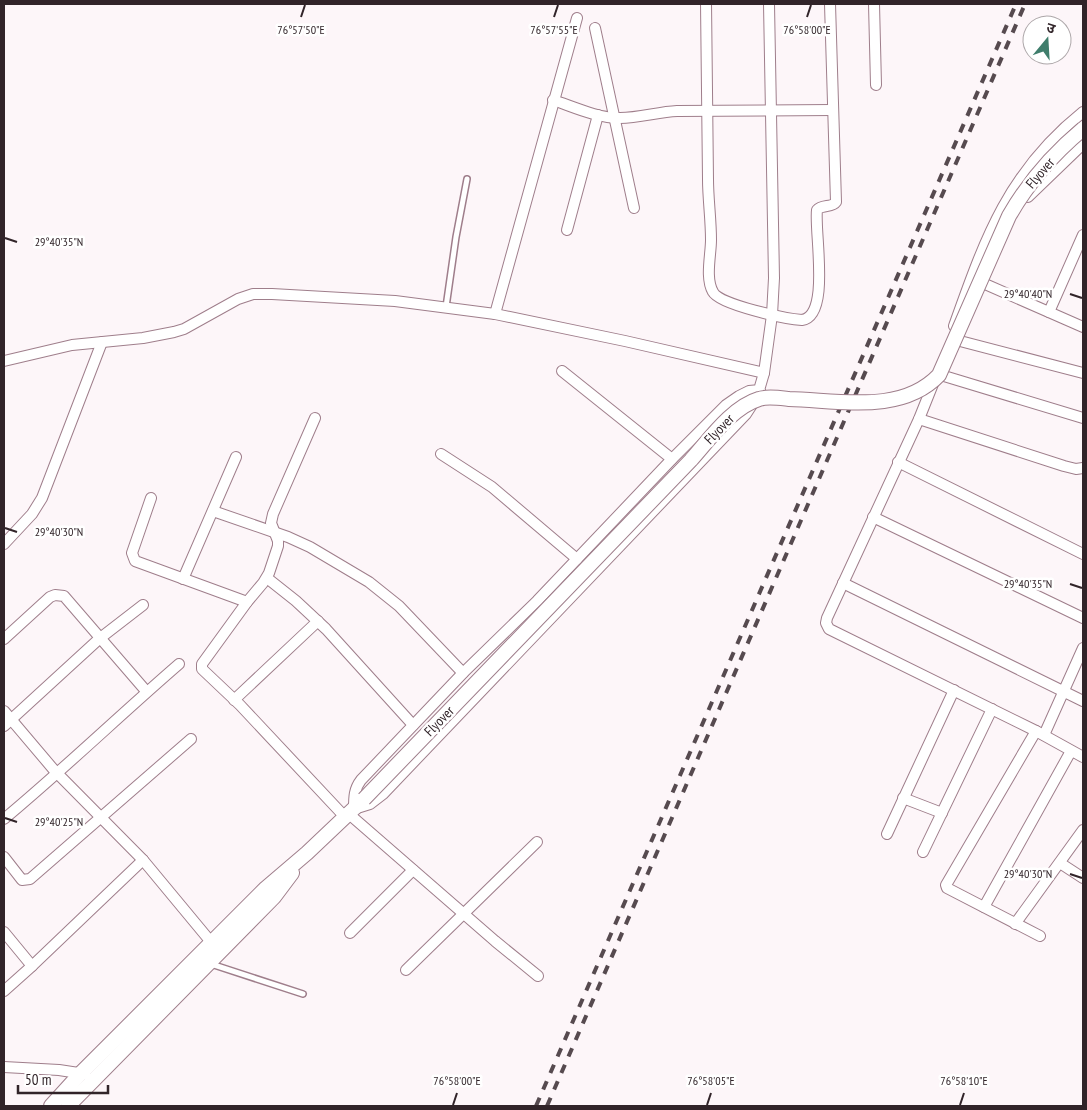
<svg xmlns="http://www.w3.org/2000/svg" width="1087" height="1110" font-family="'PT Sans Narrow','Noto Sans Devanagari',sans-serif">
	<style>
		.lines { fill: none; stroke-linecap: round; stroke-linejoin: round }
		.lane-casing { stroke: #9f7e8b; stroke-width: 8 }
		.street-casing { stroke: #9f7e8b; stroke-width: 12 }
		.secondary-casing { stroke: #9f7e8b; stroke-width: 16 }
		.lane { stroke: #fff; stroke-width: 5 }
		.street { stroke: #fff; stroke-width: 10 }
		.secondary { stroke: #fff; stroke-width: 14 }
		.rail { stroke: #564a4f; stroke-width: 4; stroke-dasharray: 9 9; stroke-linecap: butt }
		.secondary-bridge-casing { stroke: #9f7e8b; stroke-width: 16; stroke-linecap: butt }
		.secondary-bridge { stroke: #fff; stroke-width: 14 }
		.ticks { fill: none; stroke: #312429; stroke-width: 2 }
		.labels { text-anchor: middle; stroke-width: 5; stroke-linejoin: round; paint-order: stroke }
		.street-label { font-size: 14px; fill: #312429; stroke: #fff }
		.ticks-label { font-size: 12px; text-anchor: middle; fill: #312429; stroke: #fff; stroke-width: 5; stroke-linejoin: round; paint-order: stroke }
	</style>
	<rect width="100%" height="100%" fill="#fdf6f9"/>
	<g class="lines">
		<defs>
			<g id="lane">
				<path d="M446 307 456 237 467 179"/>
				<path d="M211 964 303 994"/>
			</g>
			<g id="street">
				<path d="M706 4C707 62 707 120 708 179 708 199 711 219 711 240 711 255 705 278 713 292 720 305 787 319 802 320 831 316 814 231 817 210 822 204 832 208 836 202L830 4"/>
				<path d="M874 4 876 85"/>
				<path d="M595 28 634 208"/>
				<path d="M553 100C574 107 597 118 620 118 639 118 658 112 677 111L833 110"/>
				<path d="M1028 197 1083 144"/>
				<path d="M567 230 598 115"/>
				<path d="M985 284 1083 327"/>
				<path d="M1049 312 1083 235"/>
				<path d="M495 314 577 18"/>
				<path d="M954 326C985 239 1008 172 1083 112"/>
				<path d="M960 341 1083 373"/>
				<path d="M4 361 72 345 143 338 174 332 184 329 238 299 253 294H272L395 301 495 314 625 341 764 373"/>
				<path d="M562 371 672 459"/>
				<path d="M944 376 1083 418"/>
				<path d="M935 379 919 419 827 618 826 623 829 629 1036 731 1083 757"/>
				<path d="M760 390 749 391 739 396 726 405 672 459 537 601 463 673 361 780C354 789 354 797 354 809L370 804 383 794 746 414 757 397 764 373 772 315 774 278 769 4"/>
				<path d="M315 418 273 514 271 523 278 541V546L269 573 263 583 247 602 202 664V669L240 705 345 817"/>
				<path d="M919 419 1064 466 1076 469 1083 468"/>
				<path d="M441 454 492 487 577 559"/>
				<path d="M898 462 1083 554"/>
				<path d="M151 498 132 553 135 561 247 602"/>
				<path d="M213 511 288 537 310 547 369 582 399 606 463 673"/>
				<path d="M873 517 1083 618"/>
				<path d="M4 544 32 514 42 498 102 342"/>
				<path d="M267 578 296 601 326 629 413 725"/>
				<path d="M183 579 236 457"/>
				<path d="M843 583 1083 701"/>
				<path d="M4 639 50 597 55 595 64 596 146 691"/>
				<path d="M234 700 318 621"/>
				<path d="M4 711 54 770 143 860 211 942"/>
				<path d="M4 726 99 639 143 605"/>
				<path d="M1036 731 946 885 947 888 1040 936"/>
				<path d="M1044 735 1083 648"/>
				<path d="M903 798 942 813"/>
				<path d="M349 814 495 941 538 976"/>
				<path d="M4 819C64 769 120 715 179 664"/>
				<path d="M887 834 954 690"/>
				<path d="M923 852 992 709"/>
				<path d="M4 857 22 880 30 879 191 739"/>
				<path d="M1060 863 1083 878"/>
				<path d="M984 907 1071 751"/>
				<path d="M1015 924 1083 830"/>
				<path d="M4 932 32 966"/>
				<path d="M350 933 413 870"/>
				<path d="M406 970 537 842"/>
				<path d="M4 991 32 966 143 860"/>
				<path d="M4 1067 59 1070 85 1074"/>
			</g>
			<g id="secondary">
				<path d="M51 1106 81 1073 266 888 307 853 364 799"/>
				<path d="M68 1106 274 897 292 873"/>
			</g>
		</defs>
		<!-- lane casing -->
		<use href="#lane" class="lane-casing"/>
		<!-- street casing -->
		<use href="#street" class="street-casing"/>
		<!-- secondary casing -->
		<use href="#secondary" class="secondary-casing"/>
		<!-- lane -->
		<use href="#lane" class="lane"/>
		<!-- street -->
		<use href="#street" class="street"/>
		<!-- secondary -->
		<use href="#secondary" class="secondary"/>
		<!-- rail -->
		<g class="rail">
			<path d="M536 1106 1016 4"/>
			<path d="M547 1106 1025 4"/>
		</g>
		<defs>
			<path id="secondary-bridge" d="M364 799 691 460C709 440 732 407 759 399 767 396 780 398 789 399 838 400 901 415 939 375L1009 216C1028 183 1054 153 1083 129"/>
		</defs>
		<!-- secondary-bridge casing -->
		<use href="#secondary-bridge" class="secondary-bridge-casing"/>
		<!-- secondary-bridge -->
		<use href="#secondary-bridge" class="secondary-bridge"/>
	</g>
	<!-- ticks -->
	<path class="ticks" d="M301 17 305 5M554 17 558 5M807 17 811 5M5 238 17 242M1070 294 1082 298M5 528 17 532M1070 584 1082 588M5 818 17 822M1070 874 1082 878M453 1105 457 1093M707 1105 711 1093M960 1105 964 1093"/>
	<g class="labels">
		<!-- street labels -->
		<g class="street-label">
			<text transform="translate(1040 173) rotate(-49)" y="5">Flyover</text>
			<text transform="translate(719 429) rotate(-46)" y="5">Flyover</text>
			<text transform="translate(439 721) rotate(-46)" y="5">Flyover</text>
		</g>
	</g>
	<g class="ticks-label">
		<text x="301" y="34">76°57'50"E</text>
		<text x="554" y="34">76°57'55"E</text>
		<text x="807" y="34">76°58'00"E</text>
		<text x="59" y="246">29°40'35"N</text>
		<text x="1028" y="298">29°40'40"N</text>
		<text x="59" y="536">29°40'30"N</text>
		<text x="1028" y="588">29°40'35"N</text>
		<text x="59" y="826">29°40'25"N</text>
		<text x="1028" y="878">29°40'30"N</text>
		<text x="457" y="1085">76°58'00"E</text>
		<text x="711" y="1085">76°58'05"E</text>
		<text x="964" y="1085">76°58'10"E</text>
	</g>
	<!-- border -->
	<rect width="1087" height="1110" fill="none" stroke="#312429" stroke-width="10"/>
	<!-- north arrow -->
	<g transform="translate(1047 40) rotate(18)"><circle r="24" fill="#ffffff" stroke="#ada7a9"/>
	<path d="M0-4L9 19L0 12L-9 19Z" fill="#3f7e6c"/>
	<text y="-8" font-size="14" font-weight="bold" text-anchor="middle" fill="#312429">उ</text>
	</g>
	<!-- scale -->
	<path d="M18 1085v8h90v-8" fill="none" stroke="#312429" stroke-width="2.5"/>
	<text x="25" y="1085" font-size="15" fill="#312429" stroke="#ffffff" stroke-width="4" paint-order="stroke">50 m</text>
</svg>
